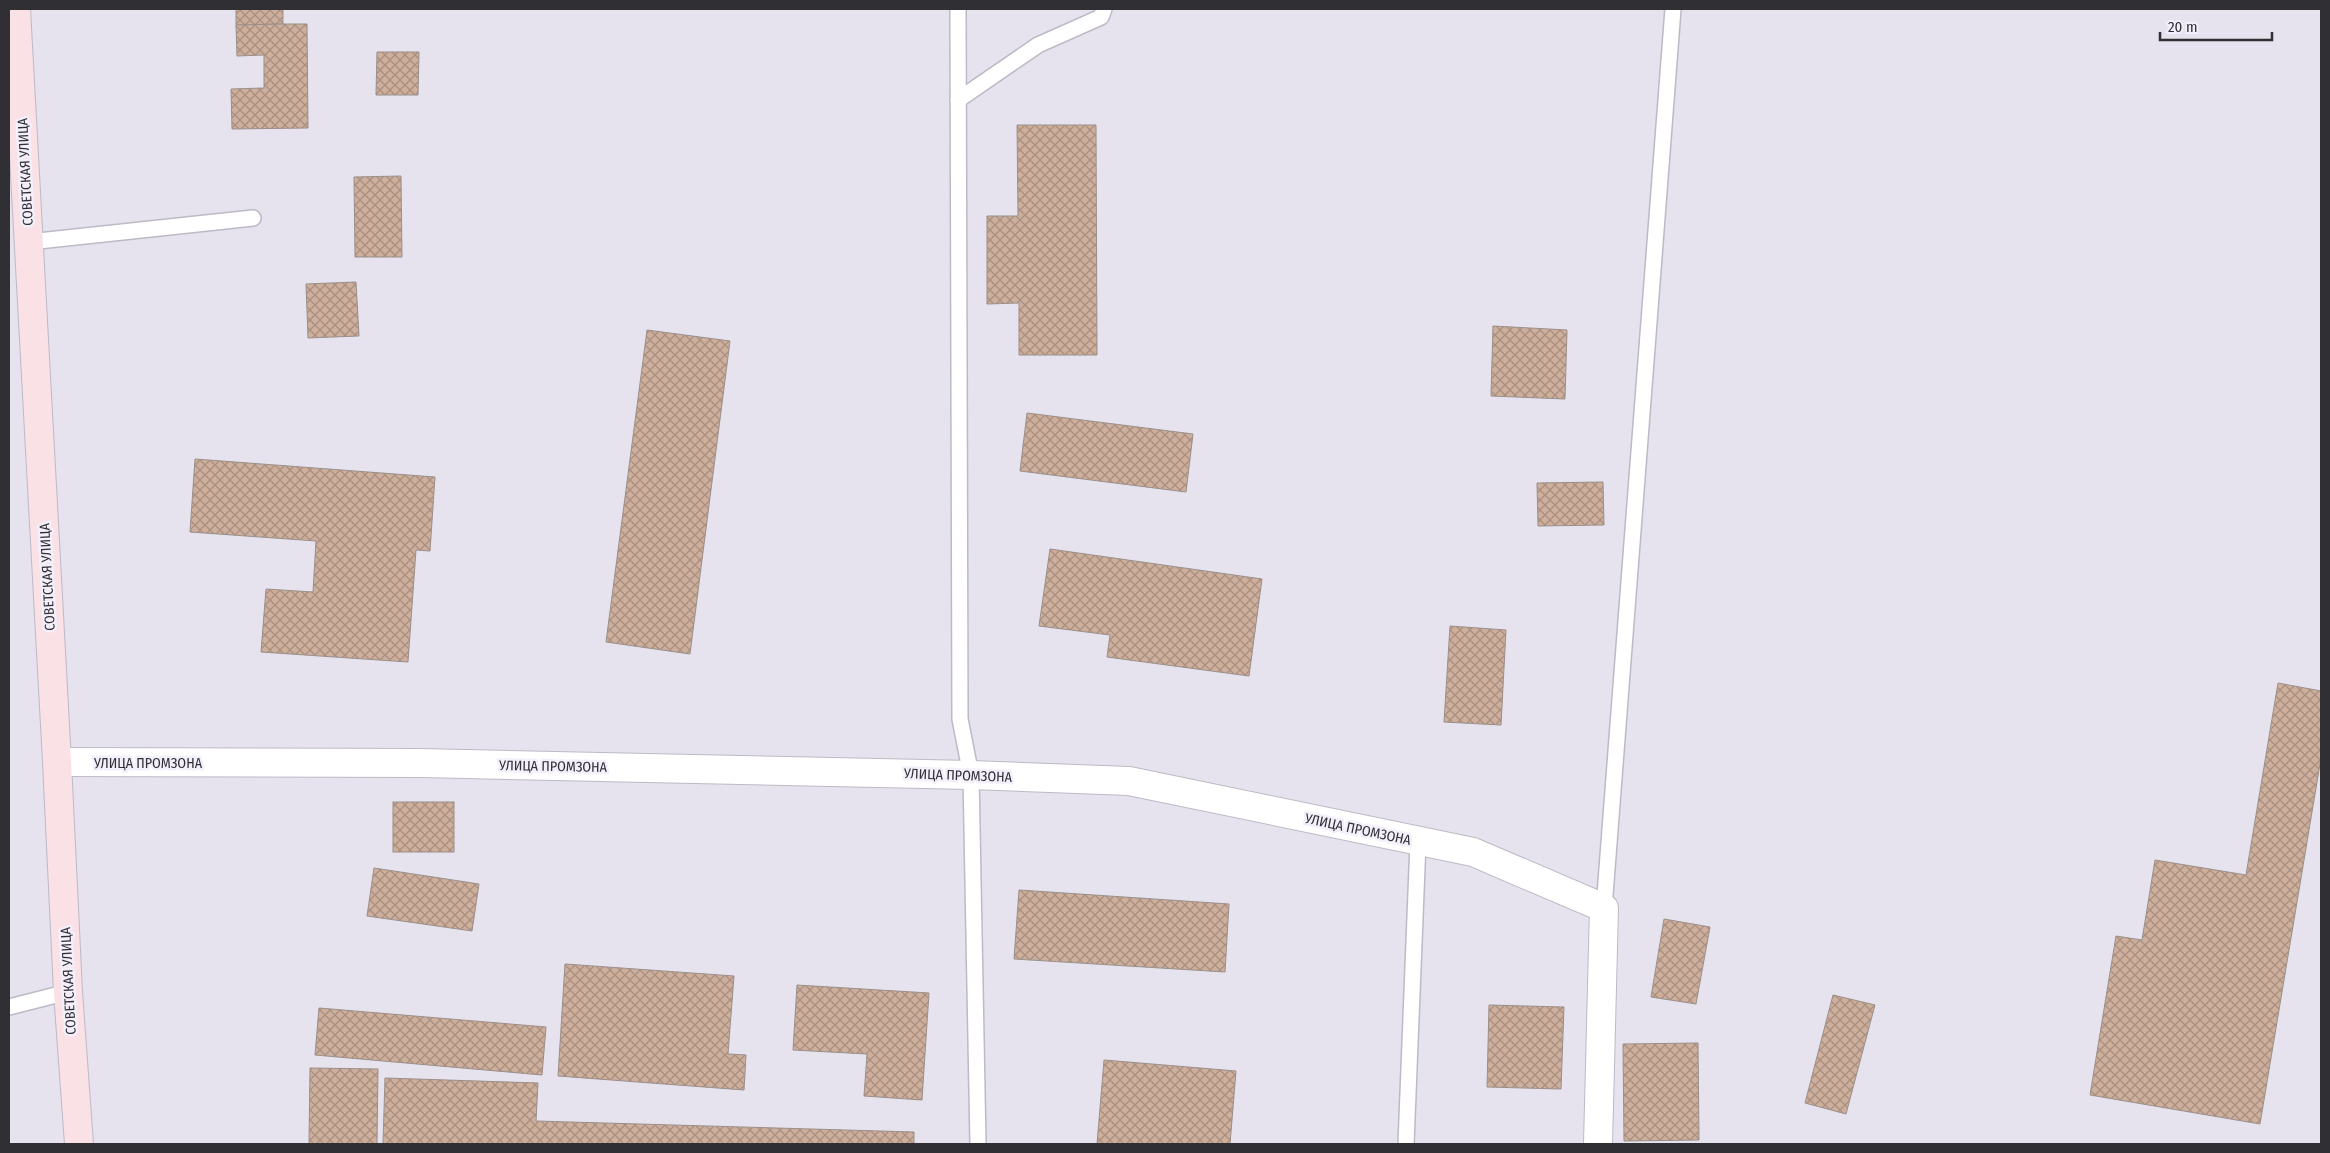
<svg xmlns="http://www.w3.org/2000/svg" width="2330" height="1153" font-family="'Fira Sans Condensed',sans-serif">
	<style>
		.building { fill: url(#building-cross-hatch); stroke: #9a8f89 }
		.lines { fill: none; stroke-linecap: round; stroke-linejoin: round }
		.lane-casing { stroke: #bdbac5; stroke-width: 18 }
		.street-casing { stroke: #bdbac5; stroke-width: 30 }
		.secondary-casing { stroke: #bdbac5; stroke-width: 30 }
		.lane { stroke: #fff; stroke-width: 15 }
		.street { stroke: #fff; stroke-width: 28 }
		.secondary { stroke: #f9e1e6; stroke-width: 28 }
		.labels { text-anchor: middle; stroke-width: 5; stroke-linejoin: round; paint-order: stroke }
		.street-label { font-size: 14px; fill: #302f33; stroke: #f3effb }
	</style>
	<defs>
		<pattern id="building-cross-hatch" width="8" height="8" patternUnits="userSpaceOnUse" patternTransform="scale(1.25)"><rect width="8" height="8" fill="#ceaf9c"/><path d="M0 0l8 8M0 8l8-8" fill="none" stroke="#a88f80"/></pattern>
	</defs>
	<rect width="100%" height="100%" fill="#e6e2ee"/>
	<!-- building -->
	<g class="building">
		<path d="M236 9H283V24L236 25Z"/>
		<path d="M283 24H307L308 128 232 129 231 89 264 88V55L237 56 236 25Z"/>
		<path d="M377 52H419L418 95H376Z"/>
		<path d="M1017 125H1096L1097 355H1019V303L987 304V216H1018Z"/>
		<path d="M401 176 402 257H355L354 177Z"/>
		<path d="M356 282 359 336 308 338 306 284Z"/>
		<path d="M1493 326 1567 330 1565 399 1491 396Z"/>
		<path d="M647 330 730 341 690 654 606 642Z"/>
		<path d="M1027 413 1193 434 1186 492 1020 471Z"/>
		<path d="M195 459 435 477 430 551 416 550 408 662 261 652 266 589 313 592 316 541 190 532Z"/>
		<path d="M1603 482 1604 525 1538 526 1537 483Z"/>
		<path d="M1050 549 1262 579 1249 676 1107 657 1110 635 1039 626Z"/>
		<path d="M1450 626 1506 630 1501 725 1444 722Z"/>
		<path d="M2278 683 2321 691V758L2260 1124 2090 1095 2116 936 2142 940 2155 860 2246 875Z"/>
		<rect x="393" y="802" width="61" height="50"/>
		<path d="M374 868 479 884 472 931 367 916Z"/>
		<path d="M1019 890 1229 904 1225 972 1014 959Z"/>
		<path d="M1664 919 1710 927 1696 1004 1651 997Z"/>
		<path d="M565 964 734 976 728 1054 746 1055 744 1090 558 1076Z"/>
		<path d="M797 985 929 993 922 1100 864 1096 867 1054 793 1050Z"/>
		<path d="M1833 995 1875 1005 1846 1114 1805 1103Z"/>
		<path d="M1489 1005 1564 1007 1561 1089 1487 1087Z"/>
		<path d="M319 1008 546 1027 542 1075 315 1055Z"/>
		<path d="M1698 1043 1699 1140 1624 1141 1623 1044Z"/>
		<path d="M1104 1060 1236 1071 1230 1144H1097Z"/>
		<path d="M310 1068 378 1069 377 1144H309Z"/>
		<path d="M385 1078 538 1083 536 1121 914 1132V1144H383Z"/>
	</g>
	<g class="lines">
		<defs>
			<g id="lane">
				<path d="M958 9 960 719 971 775 978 1144"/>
				<path d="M958 100 1038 45 1101 17 1104 9"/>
				<path d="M29 242 253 218"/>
				<path d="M1604 908 1673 9"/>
				<path d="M9 1007 68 992"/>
				<path d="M1406 1144 1418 842"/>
			</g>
			<path id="street" d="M57 762 420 763 971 775 1129 781 1473 852 1604 908 1598 1144"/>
			<path id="secondary" d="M16 9 57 762 68 992 79 1144"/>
		</defs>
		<!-- lane casing -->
		<use href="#lane" class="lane-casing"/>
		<!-- street casing -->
		<use href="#street" class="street-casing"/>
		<!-- secondary casing -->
		<use href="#secondary" class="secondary-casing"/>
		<!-- lane -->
		<use href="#lane" class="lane"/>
		<!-- street -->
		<use href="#street" class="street"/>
		<!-- secondary -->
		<use href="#secondary" class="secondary"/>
	</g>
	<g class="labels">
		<!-- street labels -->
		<g class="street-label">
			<text transform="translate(25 172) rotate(-93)" y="5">СОВЕТСКАЯ УЛИЦА</text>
			<text transform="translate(47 577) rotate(-93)" y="5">СОВЕТСКАЯ УЛИЦА</text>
			<text x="148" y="768">УЛИЦА ПРОМЗОНА</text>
			<text transform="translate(553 766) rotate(1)" y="5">УЛИЦА ПРОМЗОНА</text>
			<text transform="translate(958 775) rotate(2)" y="5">УЛИЦА ПРОМЗОНА</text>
			<text transform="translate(1358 829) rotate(12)" y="5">УЛИЦА ПРОМЗОНА</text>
			<text transform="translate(68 981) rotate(-93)" y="5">СОВЕТСКАЯ УЛИЦА</text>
		</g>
	</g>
	<!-- border -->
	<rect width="2330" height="1153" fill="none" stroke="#302f33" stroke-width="20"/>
	<!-- scale -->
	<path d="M2160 32v8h112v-8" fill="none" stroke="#302f33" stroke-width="2.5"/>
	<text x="2168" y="32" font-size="15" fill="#302f33" stroke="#f3effb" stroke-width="4" paint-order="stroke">20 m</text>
</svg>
